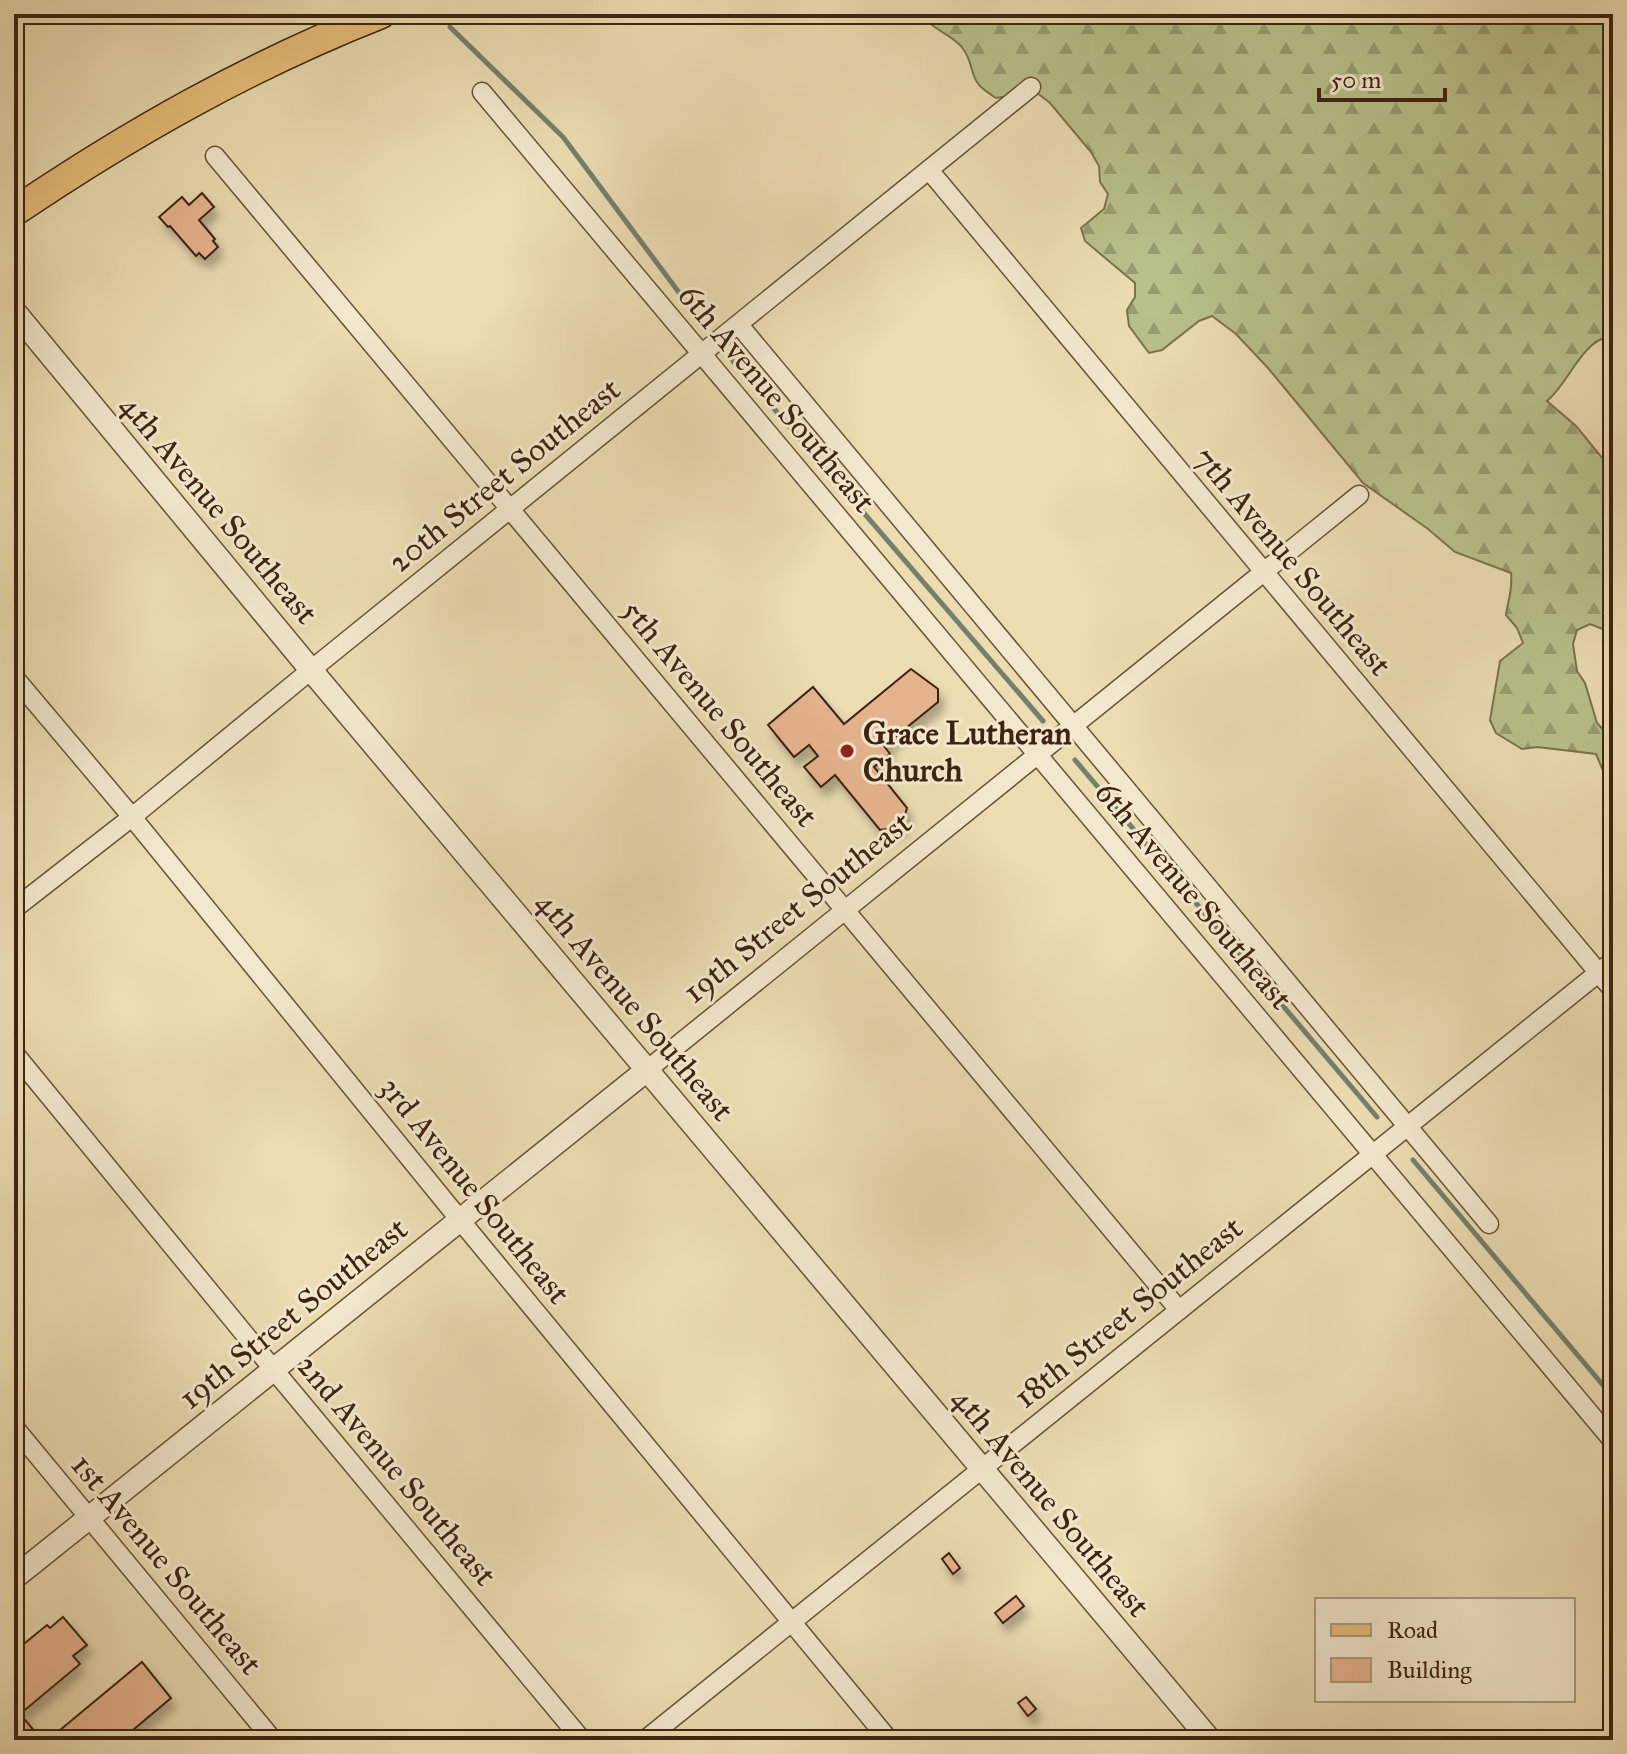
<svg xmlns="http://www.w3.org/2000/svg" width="1627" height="1754" font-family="'IM FELL Great Primer',serif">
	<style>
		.forest { fill: url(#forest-firs); stroke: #7b724e; stroke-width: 2 }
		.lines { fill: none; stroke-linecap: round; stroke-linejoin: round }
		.stream { stroke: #757f6c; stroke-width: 5 }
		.building { fill: #e5b28e; stroke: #3e2410; stroke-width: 2; filter: url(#shadow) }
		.minor-casing { stroke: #695238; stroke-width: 21 }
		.tertiary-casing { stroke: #695238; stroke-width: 25 }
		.primary-casing { stroke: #3e2410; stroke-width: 31 }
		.minor { stroke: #f2e8cd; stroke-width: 18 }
		.tertiary { stroke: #f2e8cd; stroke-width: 22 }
		.primary { stroke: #e6be79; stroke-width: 28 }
		.poi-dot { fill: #8f2418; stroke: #f2e8cd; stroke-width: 3 }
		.labels { text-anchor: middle; stroke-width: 6; stroke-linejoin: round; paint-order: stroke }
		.street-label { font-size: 32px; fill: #3e2410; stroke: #f2e8cd }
		.poi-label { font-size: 32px; font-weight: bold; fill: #3e2410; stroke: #f2e8cd; text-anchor: start }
	</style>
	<defs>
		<pattern id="forest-firs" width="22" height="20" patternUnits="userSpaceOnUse" patternTransform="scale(2)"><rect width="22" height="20" fill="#b8c08b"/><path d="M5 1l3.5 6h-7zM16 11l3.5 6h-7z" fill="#979c70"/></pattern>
		<filter id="shadow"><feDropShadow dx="5" dy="9" stdDeviation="4" flood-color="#0004"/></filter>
	</defs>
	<rect width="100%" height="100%" fill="#ebdcb2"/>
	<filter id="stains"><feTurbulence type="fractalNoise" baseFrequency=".0025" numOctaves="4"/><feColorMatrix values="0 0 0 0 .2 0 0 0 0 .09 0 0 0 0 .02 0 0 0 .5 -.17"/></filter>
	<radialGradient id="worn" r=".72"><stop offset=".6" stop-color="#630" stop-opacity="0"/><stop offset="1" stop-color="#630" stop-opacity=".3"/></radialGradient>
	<!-- forest -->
	<path class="forest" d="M920 14H1613V333C1606 337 1597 340 1591 346 1573 362 1565 386 1547 401L1576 426 1613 471V666L1609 658 1603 629 1590 624 1577 630 1573 644 1577 671 1585 683 1597 723 1607 734 1610 748 1613 750V798L1605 788 1604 773 1596 754 1537 747 1522 749 1496 733 1490 720 1500 661 1523 643 1517 628 1506 615C1508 600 1513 589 1511 573L1455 552 1428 529 1363 483 1268 368 1236 334 1212 316 1199 321 1162 350 1149 353 1129 326 1127 310 1135 297V283L1085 241 1081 228 1104 209 1108 194 1100 182 1099 166 1091 152 1050 103 1036 92 996 98C987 92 977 86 974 76 970 64 969 56 961 46 949 33 930 28 920 14Z"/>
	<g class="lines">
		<!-- stream -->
		<g class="stream">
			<path d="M450 27 563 137 701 322"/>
			<path d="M733 361 1043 721"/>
			<path d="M1075 760 1377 1117"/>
			<path d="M1413 1160 1613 1397"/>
		</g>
	</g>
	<!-- building -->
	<g class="building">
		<path d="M202 193 214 207 199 220 215 239 213 241 218 247 205 259 199 253 196 256 170 226 168 227 159 217 182 197 189 205Z"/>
		<path d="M911 669 938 689V702L884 746 890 754 874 767 907 808 901 827 880 830 835 775 821 787 804 767 818 756 809 745 794 757 768 725 813 687 844 724Z"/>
		<path d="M949 1553 960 1568 953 1574 942 1559Z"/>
		<path d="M1016 1596 1024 1606 1003 1623 995 1613Z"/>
		<path d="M63 1617 87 1645 73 1656 80 1664 20 1714 42 1740H14V1652L47 1625 50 1628Z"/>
		<path d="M142 1662 171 1698 121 1740H48Z"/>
		<path d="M1026 1697 1036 1709 1028 1716 1018 1703Z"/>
	</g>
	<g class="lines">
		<defs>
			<g id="minor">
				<path d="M482 92 1613 1441"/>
				<path d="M215 156 1179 1310"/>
				<path d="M929 170 1613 990"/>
				<path d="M739 325 1489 1224"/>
				<path d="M14 677 132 817 460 1220 889 1740"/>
				<path d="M14 909 132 817 311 670 1031 87"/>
				<path d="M14 1053 274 1370 582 1740"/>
				<path d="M647 1070 1359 495"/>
				<path d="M14 1427 273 1740"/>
				<path d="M645 1740 1613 961"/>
			</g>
			<g id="tertiary">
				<path d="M14 311 311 670 1210 1740"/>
				<path d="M14 1578 647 1070"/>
			</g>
			<path id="primary" d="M14 212C131 133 249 66 381 14"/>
		</defs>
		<!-- minor casing -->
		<use href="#minor" class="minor-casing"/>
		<!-- tertiary casing -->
		<use href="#tertiary" class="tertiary-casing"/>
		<!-- primary casing -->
		<use href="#primary" class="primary-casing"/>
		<!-- minor -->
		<use href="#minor" class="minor"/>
		<!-- tertiary -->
		<use href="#tertiary" class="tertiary"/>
		<!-- primary -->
		<use href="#primary" class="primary"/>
	</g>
	<!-- markers -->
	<circle class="poi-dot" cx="847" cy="751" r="8"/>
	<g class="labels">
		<!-- street labels -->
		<g class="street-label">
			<text transform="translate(777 398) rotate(50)" y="11">6th Avenue Southeast</text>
			<text transform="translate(504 475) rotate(-39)" y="11">20th Street Southeast</text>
			<text transform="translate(219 509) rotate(50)" y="11">4th Avenue Southeast</text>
			<text transform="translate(1293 561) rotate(50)" y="11">7th Avenue Southeast</text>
			<text transform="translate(720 713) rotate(50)" y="11">5th Avenue Southeast</text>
			<text transform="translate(1194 895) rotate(50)" y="11">6th Avenue Southeast</text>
			<text transform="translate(797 907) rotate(-39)" y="11">19th Street Southeast</text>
			<text transform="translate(635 1006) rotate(50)" y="11">4th Avenue Southeast</text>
			<text transform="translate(475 1190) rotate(51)" y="11">3rd Avenue Southeast</text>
			<text transform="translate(1128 1312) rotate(-39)" y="11">18th Street Southeast</text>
			<text transform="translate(293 1313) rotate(-39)" y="11">19th Street Southeast</text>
			<text transform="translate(397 1470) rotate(50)" y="11">2nd Avenue Southeast</text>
			<text transform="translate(1051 1502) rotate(50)" y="11">4th Avenue Southeast</text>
			<text transform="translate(167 1564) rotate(50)" y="11">1st Avenue Southeast</text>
		</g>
		<!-- poi labels -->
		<g class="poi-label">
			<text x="863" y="744">Grace Lutheran<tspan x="863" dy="37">Church</tspan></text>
		</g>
	</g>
	<!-- margin -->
	<rect width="1627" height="1754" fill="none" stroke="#ebdcb2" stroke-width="48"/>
	<rect x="16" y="16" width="1595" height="1722" fill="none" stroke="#3e2410" stroke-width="4"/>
	<rect x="24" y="24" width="1579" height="1706" fill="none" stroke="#3e2410" stroke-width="2"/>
	<!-- legend -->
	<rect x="1315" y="1598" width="260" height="104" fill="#f2e8cd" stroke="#aa9a81" stroke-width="2"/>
	<rect x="1331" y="1624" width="40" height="12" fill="#e6be79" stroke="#aa9a81" stroke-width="2"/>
	<text x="1387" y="1638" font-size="24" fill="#3e2410">Road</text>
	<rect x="1331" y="1658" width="40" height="24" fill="#e5b28e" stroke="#aa9a81" stroke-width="2"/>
	<text x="1387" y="1678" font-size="24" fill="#3e2410">Building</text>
	<!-- scale -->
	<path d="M1319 88v12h126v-12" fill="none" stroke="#3e2410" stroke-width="4"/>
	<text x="1331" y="88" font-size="24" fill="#3e2410" stroke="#f2e8cd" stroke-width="6" paint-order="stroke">50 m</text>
	<rect width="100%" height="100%" filter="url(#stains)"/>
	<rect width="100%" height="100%" fill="url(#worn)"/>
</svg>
